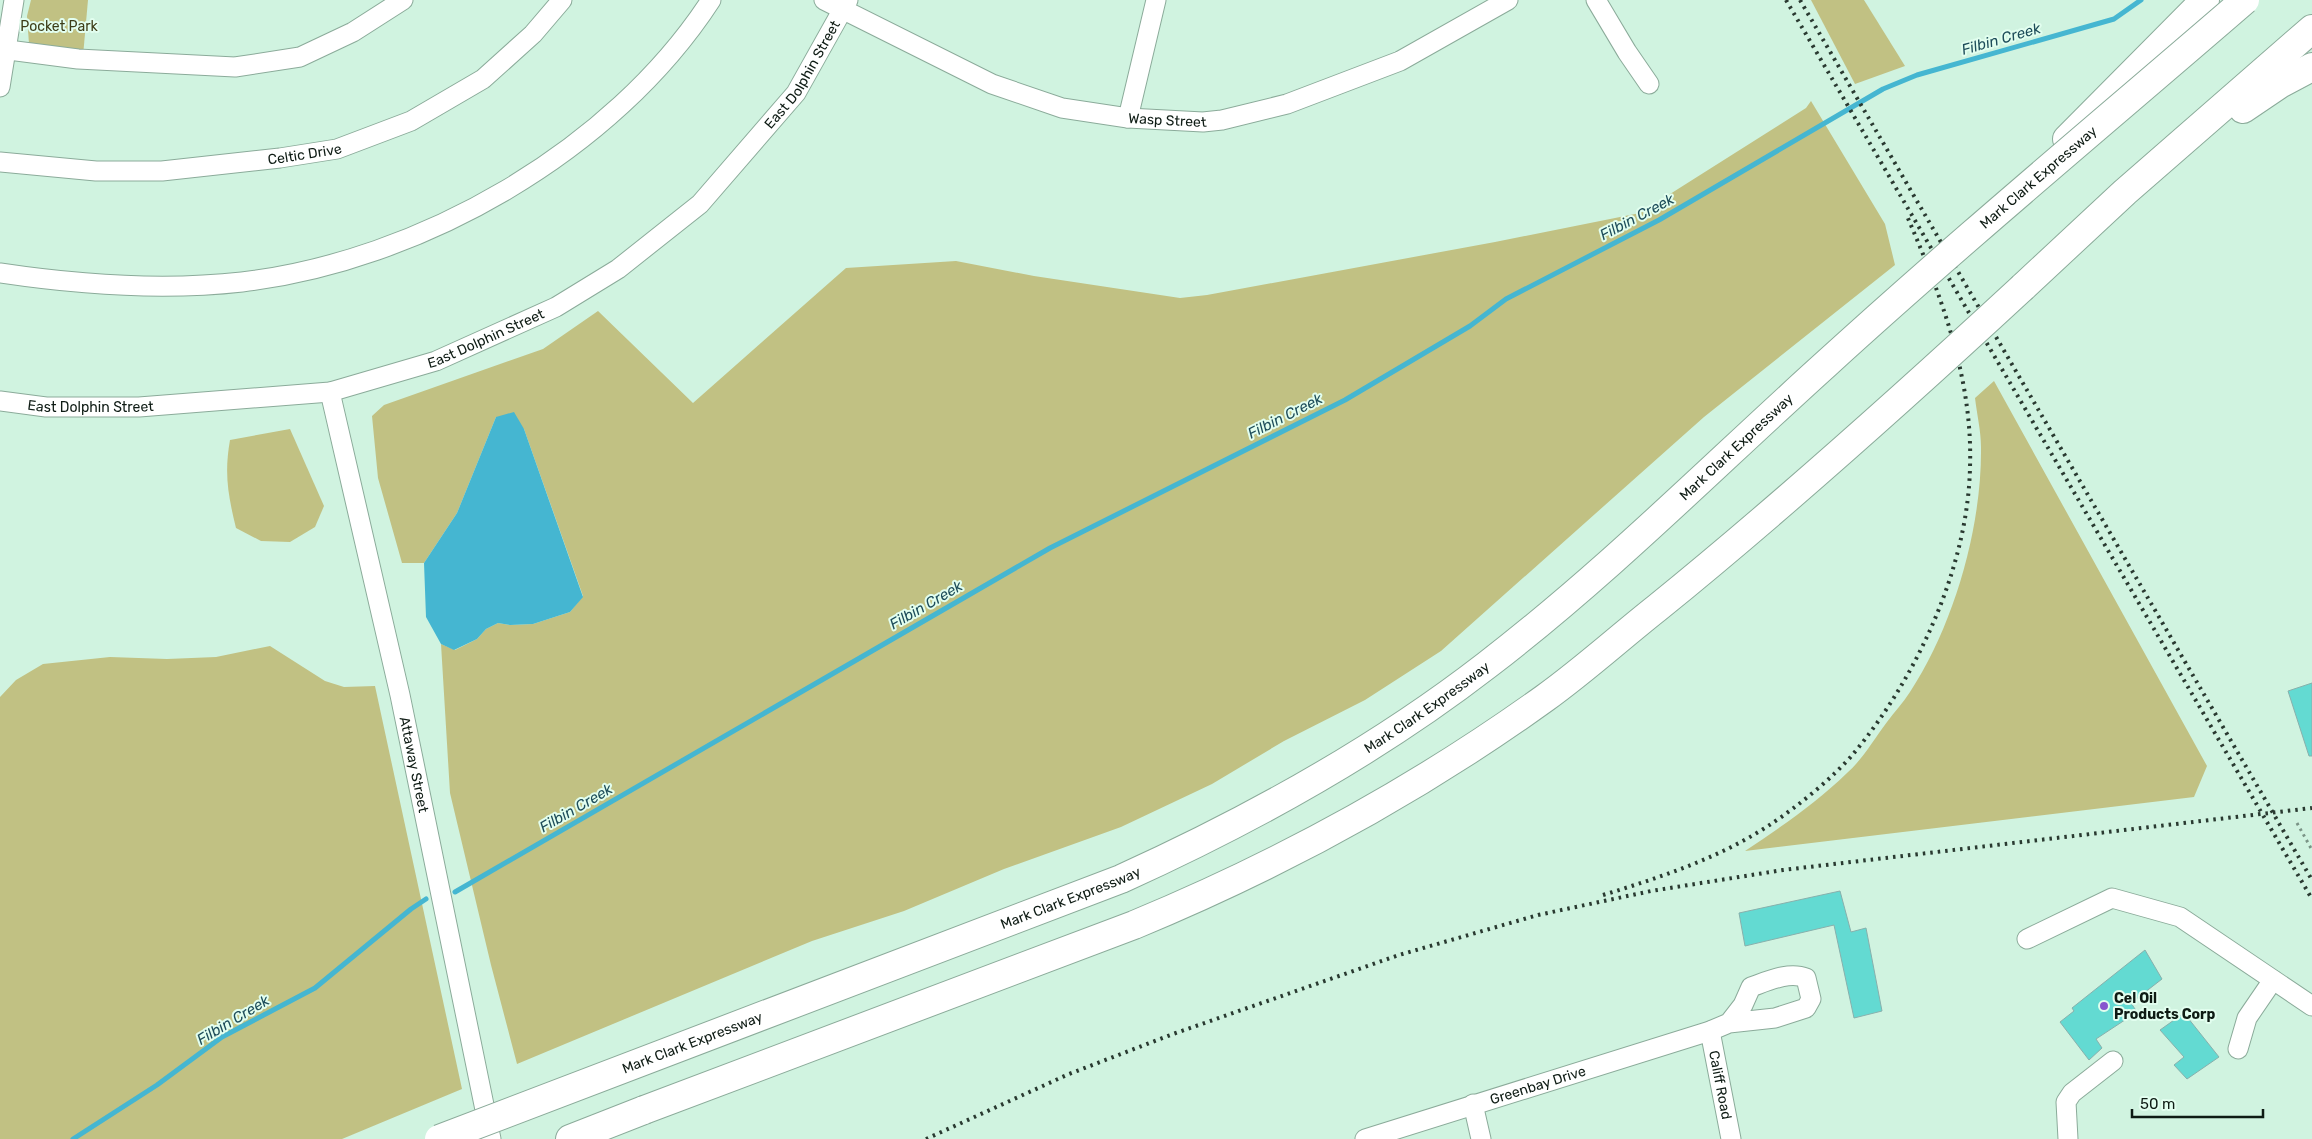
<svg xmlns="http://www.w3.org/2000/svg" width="2312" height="1139" font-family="Rubik,sans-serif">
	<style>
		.green { fill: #c1c183 }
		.water { fill: #45b6d1 }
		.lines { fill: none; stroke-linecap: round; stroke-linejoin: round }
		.stream { stroke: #45b6d1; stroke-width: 5 }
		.building { fill: #63dad2; stroke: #88b0ac }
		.minor-casing { stroke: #8bab9a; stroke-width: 21 }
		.highway-casing { stroke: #8bab9a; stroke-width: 30 }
		.path { stroke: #7a9385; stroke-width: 3; stroke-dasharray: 2.5 4; stroke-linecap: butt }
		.minor { stroke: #fff; stroke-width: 19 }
		.highway { stroke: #fff; stroke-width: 28 }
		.rail { stroke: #293930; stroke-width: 4; stroke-dasharray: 2.5 5; stroke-linecap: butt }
		.highway-bridge-casing { stroke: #8bab9a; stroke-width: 30; stroke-linecap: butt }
		.highway-bridge { stroke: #fff; stroke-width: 28 }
		.poi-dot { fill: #8756ce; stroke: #e2feef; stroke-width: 2 }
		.labels { text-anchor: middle; stroke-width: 4; stroke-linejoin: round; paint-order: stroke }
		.park-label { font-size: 14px; fill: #3d3d18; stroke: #e2feef }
		.street-label { font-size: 14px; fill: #0e1b14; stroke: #e2feef }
		.poi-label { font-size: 14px; font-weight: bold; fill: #0e1b14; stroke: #e2feef; text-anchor: start }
		.water-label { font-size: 15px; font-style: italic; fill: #1e4d5a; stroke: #e2feef }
	</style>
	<rect width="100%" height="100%" fill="#d0f3e0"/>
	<!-- green -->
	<g class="green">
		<path d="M31 0H88L83 56 29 44 27 16Z"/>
		<path d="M1811 0H1864L1905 66 1855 84Z"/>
		<path d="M1811 101 1885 224 1895 265 1704 417 1441 651 1365 700 1284 741 1212 784 1121 827 1004 869 904 911 812 941 517 1064 491 965 450 793 441 644 455 650 477 639 486 629 498 623 510 625 533 624 570 612 583 596 524 429 496 417 457 513 424 563H402L378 478 372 416 384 405 543 349 598 311 693 403 846 268 956 261 1034 276 1180 298 1207 295 1495 242 1640 213 1806 108Z"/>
		<path d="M1994 381 2207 766 2194 797 1745 851C1781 827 1816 803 1847 773 1863 759 1874 739 1887 722 1894 712 1903 703 1910 692 1954 625 1982 527 1981 447 1981 431 1977 415 1975 398Z"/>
		<path d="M290 429 324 506 315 527 290 542 261 541 236 528C228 495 224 474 230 440Z"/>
		<path d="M270 646 325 681 344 687 375 686 462 1089 342 1139H0V697L16 680 43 664 110 657 167 659 216 657Z"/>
	</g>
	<!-- water -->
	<path class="water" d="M514 412 524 429 583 597 570 612 533 624 510 625 498 623 486 629 477 639 454 650 441 644 426 617 424 563 457 513 496 417Z"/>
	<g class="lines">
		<!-- stream -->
		<g class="stream">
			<path d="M455 892 1050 548 1345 400 1470 326 1506 299 1659 220 1883 89 1917 75 2114 19 2141 0"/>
			<path d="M73 1139 157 1085 222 1037 315 988 411 909 426 899"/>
		</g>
	</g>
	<!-- building -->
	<g class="building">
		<path d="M2312 683V756H2309L2288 691Z"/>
		<path d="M1840 891 1851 932 1866 928 1882 1011 1854 1018 1834 925 1745 946 1739 913Z"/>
		<path d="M2145 950 2162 979 2131 1003 2137 1012 2096 1039 2102 1048 2089 1060 2060 1022 2074 1011 2072 1008Z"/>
		<path d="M2184 1013 2219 1057 2187 1079 2174 1065 2184 1057 2160 1030Z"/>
	</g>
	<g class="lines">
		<defs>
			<g id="minor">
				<path id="s1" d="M824 0 992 84 1062 108 1128 118 1203 122 1222 120 1287 104 1400 61 1508 0"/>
				<path d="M1596 0 1627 52 1649 84"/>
				<path d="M0 49 78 59 235 67 300 57 353 32 403 0"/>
				<path d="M0 87 14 0"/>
				<path d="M1128 118 1156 0"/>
				<path id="s2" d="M0 162 96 171H162L280 158 337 149 411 121 483 79 533 34 562 0"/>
				<path d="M0 273C80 285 162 291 242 282 420 261 613 151 711 0"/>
				<path id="s3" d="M330 392 400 695 491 1139"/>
				<path id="s4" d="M0 401 46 407H139L330 392 436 361 556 307 618 269 700 204 796 93 848 0"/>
				<path d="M2027 939 2112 898 2180 917 2312 1006"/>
				<path id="s5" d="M1710 1031 1731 1139"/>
				<path d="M2238 1049 2247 1018 2273 980"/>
				<path d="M1473 1104 1481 1139"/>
				<path id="s6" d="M1365 1139 1710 1031 1729 1023 1775 1018 1806 1008 1811 999 1806 978C1789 971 1768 981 1751 987L1743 1005 1729 1023"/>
				<path d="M2068 1139 2066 1102 2072 1093 2113 1061"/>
			</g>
			<g id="highway">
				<path d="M2243 109 2280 84 2312 67"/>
				<path d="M2067 139 2205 0"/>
				<path d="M2023 287 2125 192 2312 29"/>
				<path d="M570 1139 644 1110"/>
			</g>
		</defs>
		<!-- minor casing -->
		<use href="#minor" class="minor-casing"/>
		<!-- highway casing -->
		<use href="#highway" class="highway-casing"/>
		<!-- path -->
		<path class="path" d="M2297 823 2312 850"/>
		<!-- minor -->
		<use href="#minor" class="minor"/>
		<!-- highway -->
		<use href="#highway" class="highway"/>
		<!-- rail -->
		<g class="rail">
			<path d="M1786 0 2312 899"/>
			<path d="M1800 0 2312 880"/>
			<path d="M1603 895C1661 877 1720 858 1771 824 1797 807 1834 777 1854 753 1917 677 1968 567 1970 467 1973 379 1941 295 1907 216"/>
			<path d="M926 1139 1069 1074 1173 1034 1399 955 1538 915 1651 891 1783 870 2312 808"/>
		</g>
		<defs>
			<g id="highway-bridge">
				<path d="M644 1110 1134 925C1279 865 1417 790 1545 698 1584 670 1619 638 1657 608 1783 506 1904 397 2023 287"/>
				<path id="s7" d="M439 1139 1121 879C1249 821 1376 751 1487 665 1607 573 1714 465 1826 364 1963 239 2105 121 2245 0"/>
			</g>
		</defs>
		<!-- highway-bridge casing -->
		<use href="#highway-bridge" class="highway-bridge-casing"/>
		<!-- highway-bridge -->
		<use href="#highway-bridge" class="highway-bridge"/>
	</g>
	<!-- markers -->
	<circle class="poi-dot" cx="2104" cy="1006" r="5"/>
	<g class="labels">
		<!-- park labels -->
		<g class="park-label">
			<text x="59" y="31">Pocket Park</text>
		</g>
		<!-- street labels -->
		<g class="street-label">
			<text dy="5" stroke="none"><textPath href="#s4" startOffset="916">East Dolphin Street</textPath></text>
			<text dy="5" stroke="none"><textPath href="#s1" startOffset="368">Wasp Street</textPath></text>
			<text dy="5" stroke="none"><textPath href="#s2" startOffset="306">Celtic Drive</textPath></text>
			<text dy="5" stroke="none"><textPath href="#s7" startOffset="1891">Mark Clark Expressway</textPath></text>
			<text dy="5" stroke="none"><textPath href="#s4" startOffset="496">East Dolphin Street</textPath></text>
			<text dy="5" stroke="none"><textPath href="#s4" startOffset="91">East Dolphin Street</textPath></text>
			<text dy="5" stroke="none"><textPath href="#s7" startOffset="1486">Mark Clark Expressway</textPath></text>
			<text dy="5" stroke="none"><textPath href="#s7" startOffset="1081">Mark Clark Expressway</textPath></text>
			<text dy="5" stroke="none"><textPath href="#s3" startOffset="382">Attaway Street</textPath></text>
			<text dy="5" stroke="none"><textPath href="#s7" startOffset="676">Mark Clark Expressway</textPath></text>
			<text dy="5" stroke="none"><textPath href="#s7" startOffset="271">Mark Clark Expressway</textPath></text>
			<text dy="5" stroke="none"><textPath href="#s6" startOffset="181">Greenbay Drive</textPath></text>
			<text dy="5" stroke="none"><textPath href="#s5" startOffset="55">Califf Road</textPath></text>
		</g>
		<!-- poi labels -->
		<g class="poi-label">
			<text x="2114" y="1003">Cel Oil<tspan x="2114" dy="16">Products Corp</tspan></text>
		</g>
		<!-- water labels -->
		<g class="water-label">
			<text transform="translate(2001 39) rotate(-16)" y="5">Filbin Creek</text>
			<text transform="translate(1637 217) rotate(-28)" y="5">Filbin Creek</text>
			<text transform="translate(1285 416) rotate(-27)" y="5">Filbin Creek</text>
			<text transform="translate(926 605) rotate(-30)" y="5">Filbin Creek</text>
			<text transform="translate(576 808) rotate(-30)" y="5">Filbin Creek</text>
			<text transform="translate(233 1020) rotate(-31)" y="5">Filbin Creek</text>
		</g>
	</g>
	<!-- scale -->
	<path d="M2132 1109v8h131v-8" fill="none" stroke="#0e1b14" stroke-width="2.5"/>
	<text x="2140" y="1109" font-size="15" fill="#0e1b14" stroke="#e2feef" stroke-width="4" paint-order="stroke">50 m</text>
</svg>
